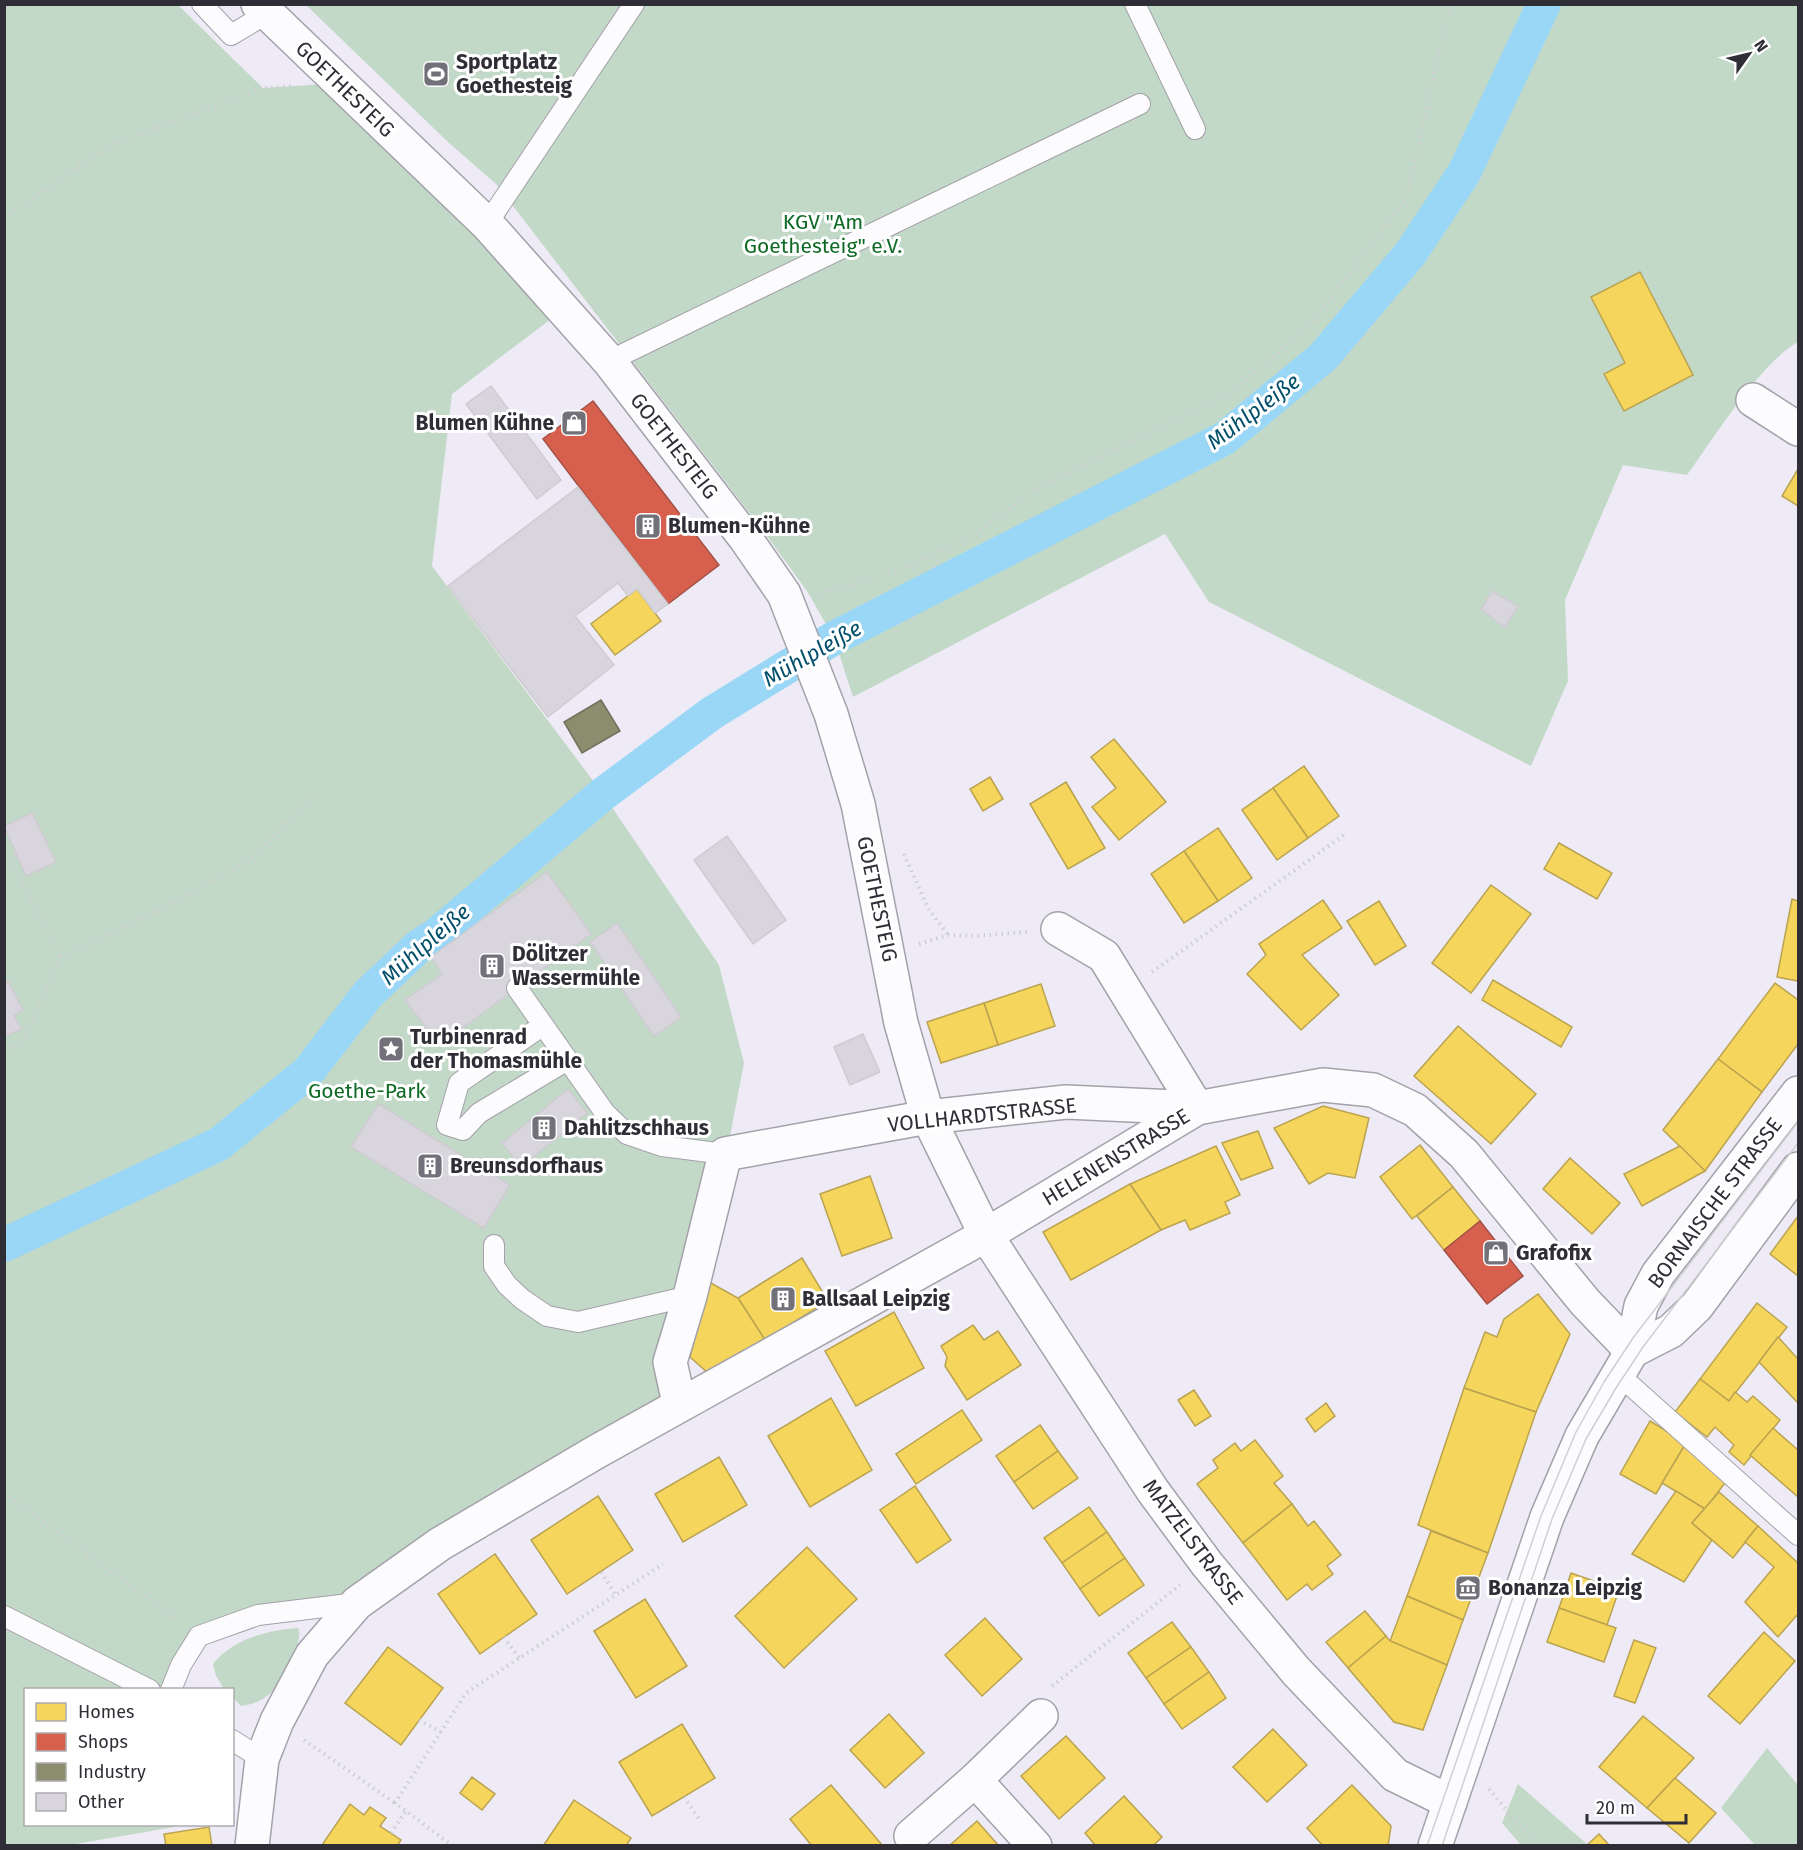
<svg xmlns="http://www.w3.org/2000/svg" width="1803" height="1850" font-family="'Fira Sans',sans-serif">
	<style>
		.green { fill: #c3d9c8 }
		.homes { fill: #f6d55c; stroke: #baa350; stroke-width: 1.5 }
		.shops { fill: #d6604d; stroke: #a45146; stroke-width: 1.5 }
		.industry { fill: #8c8c6e; stroke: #70705d; stroke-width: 1.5 }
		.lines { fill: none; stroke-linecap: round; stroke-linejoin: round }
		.canal { stroke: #9ad6f6; stroke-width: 34 }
		.building { fill: #d8d5dc; stroke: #cecbd2; stroke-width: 1.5 }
		.lane-casing { stroke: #a3a1a9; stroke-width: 22 }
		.street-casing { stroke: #a3a1a9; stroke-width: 36 }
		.secondary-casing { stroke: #a3a1a9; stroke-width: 36 }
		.path { stroke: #cecdd1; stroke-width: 4; stroke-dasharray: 1.5 4.5; stroke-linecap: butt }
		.lane { stroke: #fcfcfe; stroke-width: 20 }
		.street { stroke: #fcfcfe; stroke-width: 33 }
		.secondary { stroke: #fcfcfe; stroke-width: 33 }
		.tram { stroke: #d0d0d2; stroke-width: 1.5 }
		.labels { text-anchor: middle; stroke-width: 6; stroke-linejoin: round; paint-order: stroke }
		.poi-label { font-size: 21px; font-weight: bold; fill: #2f2d35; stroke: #fff; text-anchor: start }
		.street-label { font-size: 21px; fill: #2f2d35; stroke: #fff }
		.park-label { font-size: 21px; fill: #0e6a25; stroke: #fff }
		.water-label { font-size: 22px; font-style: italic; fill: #024f6a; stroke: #fff }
	</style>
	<rect width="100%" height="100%" fill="#eeebf6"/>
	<!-- green -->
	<g class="green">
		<path d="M5 5H178L263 88 339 83 563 310 452 394 432 566 603 794 719 965 744 1063 679 1403 357 1603 199 1636 171 1689 26 1690V1824L186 1825 70 1845 5 1846Z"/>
		<path d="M306 5H1798V342C1760 363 1714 438 1687 475L1623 465 1565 600 1568 681 1531 766 1209 602 1165 534 853 697 834 638 807 591 761 528 496 184 449 143Z"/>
		<path d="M298 1628C305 1640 282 1682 272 1692 262 1701 254 1704 241 1706L233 1698 232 1690 224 1689 216 1676 213 1664C233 1639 268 1630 298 1628Z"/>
		<path d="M1767 1748 1798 1785V1845H1755L1721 1808Z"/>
		<path d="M1518 1784 1588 1845H1521L1502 1823Z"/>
	</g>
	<!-- homes -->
	<g class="homes">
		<path d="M1640 272 1693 375 1624 411 1604 374 1625 363 1591 297Z"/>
		<path d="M1798 469V506L1782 496Z"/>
		<path d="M637 589 661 621 615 655 591 624Z"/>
		<path d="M1114 739 1166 802 1119 840 1092 807 1116 788 1091 757Z"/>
		<path d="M1304 766 1339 816 1308 838 1273 788Z"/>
		<path d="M990 777 1003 799 983 811 970 789Z"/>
		<path d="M1066 782 1105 848 1068 869 1030 804Z"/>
		<path d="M1273 788 1308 838 1277 860 1242 810Z"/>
		<path d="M1218 828 1252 878 1218 901 1184 851Z"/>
		<path d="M1559 843 1612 873 1597 899 1544 869Z"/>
		<path d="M1184 851 1218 901 1184 923 1151 874Z"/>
		<path d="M1491 885 1531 914 1471 993 1432 963Z"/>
		<path d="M1792 899 1798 901V981L1777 977Z"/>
		<path d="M1323 900 1342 928 1302 955 1339 995 1301 1030 1247 974 1266 955 1259 944Z"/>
		<path d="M1379 901 1406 946 1375 965 1347 921Z"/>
		<path d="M1493 980 1572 1027 1561 1047 1482 1000Z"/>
		<path d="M1775 983 1798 1000V1044L1762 1092 1718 1059Z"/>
		<path d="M1041 984 1055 1026 998 1045 984 1003Z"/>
		<path d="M984 1003 998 1045 941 1063 927 1022Z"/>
		<path d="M1458 1026 1536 1094 1491 1144 1414 1076Z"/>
		<path d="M1718 1059 1762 1092 1705 1171 1663 1130Z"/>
		<path d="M1323 1106 1369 1118 1355 1178 1328 1173 1309 1184 1274 1128Z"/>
		<path d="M1258 1131 1273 1168 1241 1180 1222 1143Z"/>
		<path d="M1420 1145 1453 1187 1412 1219 1380 1177Z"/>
		<path d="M1216 1146 1240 1195 1225 1202 1230 1213 1190 1230 1185 1220 1161 1230 1130 1184Z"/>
		<path d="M1680 1146 1705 1171 1642 1206 1624 1174Z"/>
		<path d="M1570 1158 1620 1203 1592 1234 1543 1189Z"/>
		<path d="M870 1176 892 1238 842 1256 820 1194Z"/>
		<path d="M1130 1184 1161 1230 1071 1280 1043 1232Z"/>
		<path d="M1453 1187 1480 1221 1444 1250 1417 1216Z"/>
		<path d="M1798 1216V1276L1770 1254Z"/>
		<path d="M802 1258 828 1301 765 1340 738 1298Z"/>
		<path d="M709 1282 738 1298 765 1340 707 1372 690 1357Z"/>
		<path d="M1538 1294 1570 1334 1536 1412 1464 1388 1485 1332 1497 1337 1504 1319Z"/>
		<path d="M1757 1303 1787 1327 1729 1401 1700 1379Z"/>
		<path d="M894 1312 924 1368 856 1406 825 1351Z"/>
		<path d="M973 1325 984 1340 998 1331 1021 1365 967 1400 945 1366 947 1357 941 1346Z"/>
		<path d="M1778 1337 1798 1359V1403L1759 1362Z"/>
		<path d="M1700 1379 1729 1401 1735 1392 1747 1402 1753 1396 1780 1420 1744 1465 1729 1452 1734 1445 1715 1427 1707 1437 1675 1412Z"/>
		<path d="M1464 1388 1536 1412 1488 1553 1418 1525Z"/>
		<path d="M1194 1390 1211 1416 1195 1426 1178 1400Z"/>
		<path d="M831 1398 872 1470 810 1507 768 1436Z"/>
		<path d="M1326 1403 1335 1416 1315 1432 1306 1419Z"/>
		<path d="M962 1410 982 1440 916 1484 896 1454Z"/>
		<path d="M1650 1421 1686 1443 1656 1494 1620 1474Z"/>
		<path d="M1040 1425 1058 1451 1014 1482 996 1456Z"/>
		<path d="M1773 1428 1798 1450V1497L1750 1455Z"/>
		<path d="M1255 1440 1283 1476 1274 1483 1292 1504 1243 1543 1197 1484 1218 1468 1213 1460 1235 1443 1241 1451Z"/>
		<path d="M1686 1443 1728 1479 1705 1509 1662 1483Z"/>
		<path d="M1058 1451 1078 1478 1033 1509 1014 1482Z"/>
		<path d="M719 1457 747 1505 683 1542 655 1494Z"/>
		<path d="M915 1486 951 1540 917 1563 880 1510Z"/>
		<path d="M1676 1491 1705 1509 1692 1523 1712 1540 1684 1582 1632 1554Z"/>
		<path d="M1719 1492 1758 1526 1733 1558 1692 1523Z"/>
		<path d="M598 1496 633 1550 567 1594 531 1540Z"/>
		<path d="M1292 1504 1308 1526 1314 1521 1341 1555 1327 1566 1333 1574 1312 1590 1307 1584 1287 1600 1243 1543Z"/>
		<path d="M1089 1507 1107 1532 1062 1563 1044 1538Z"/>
		<path d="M1758 1526 1798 1563V1614L1778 1637 1745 1602 1774 1567 1745 1542Z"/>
		<path d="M1431 1531 1488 1553 1463 1620 1407 1596Z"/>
		<path d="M1107 1532 1125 1558 1080 1589 1062 1563Z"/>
		<path d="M807 1547 857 1599 784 1668 735 1616Z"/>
		<path d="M495 1554 537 1614 480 1654 438 1594Z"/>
		<path d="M1125 1558 1144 1585 1099 1616 1080 1589Z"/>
		<path d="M1571 1573 1619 1590 1607 1625 1559 1608Z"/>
		<path d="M1407 1596 1463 1620 1447 1665 1390 1641Z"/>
		<path d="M645 1599 687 1666 636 1698 594 1631Z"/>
		<path d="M1559 1608 1616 1628 1604 1662 1547 1642Z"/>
		<path d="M1365 1611 1386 1636 1348 1668 1326 1642Z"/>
		<path d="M985 1618 1022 1659 982 1696 945 1655Z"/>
		<path d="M1172 1622 1191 1647 1146 1678 1128 1653Z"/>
		<path d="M1764 1632 1795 1661 1740 1724 1708 1696Z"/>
		<path d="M1386 1636 1390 1641 1447 1665 1423 1730 1394 1722 1348 1668Z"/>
		<path d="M1634 1640 1656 1648 1635 1703 1614 1696Z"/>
		<path d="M388 1647 443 1688 401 1745 345 1703Z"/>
		<path d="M1191 1647 1209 1672 1164 1704 1146 1678Z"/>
		<path d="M1209 1672 1226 1698 1182 1729 1164 1704Z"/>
		<path d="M889 1714 924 1753 885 1788 850 1750Z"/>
		<path d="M1643 1716 1694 1758 1647 1808 1599 1767Z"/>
		<path d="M682 1724 715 1778 652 1816 619 1762Z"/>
		<path d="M1273 1729 1307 1765 1267 1802 1233 1767Z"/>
		<path d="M1066 1736 1105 1778 1059 1819 1021 1776Z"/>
		<path d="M472 1777 495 1794 482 1810 460 1793Z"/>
		<path d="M1675 1778 1716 1813 1689 1843 1647 1808Z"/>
		<path d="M831 1785 883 1846H812L790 1819Z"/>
		<path d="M1352 1785 1391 1826 1388 1846H1323L1307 1828Z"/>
		<path d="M1124 1796 1162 1837 1153 1846H1096L1085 1833Z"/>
		<path d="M574 1800 631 1838 626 1846H543Z"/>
		<path d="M350 1804 364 1815 370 1807 386 1818 380 1826 401 1840 397 1846 322 1845Z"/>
		<path d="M977 1821 999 1846H949Z"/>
		<path d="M209 1827 212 1846H166L164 1834Z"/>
		<path d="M1599 1834 1610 1846H1586Z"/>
	</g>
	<!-- shops -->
	<g class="shops">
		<path d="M593 401 719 565 668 604 543 439Z"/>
		<path d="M1480 1221 1523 1276 1487 1304 1444 1250Z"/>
	</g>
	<!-- industry -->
	<path class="industry" d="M601 700 620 731 582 753 564 722Z"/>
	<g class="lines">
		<!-- canal -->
		<path class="canal" d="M4 1245 219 1144 308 1072 368 994 419 946 436 935 603 794 712 713 834 638 1225 438 1323 357 1410 254 1464 173 1544 4"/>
	</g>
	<!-- building -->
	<g class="building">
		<path d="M491 386 561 480 537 499 466 404Z"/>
		<path d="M578 487 668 604 655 613 637 589 628 596 618 583 575 616 614 665 548 717 448 586Z"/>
		<path d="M1492 591 1518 606 1505 628 1481 609Z"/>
		<path d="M32 813 56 862 26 876 4 826Z"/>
		<path d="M727 836 786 920 753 944 694 860Z"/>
		<path d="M547 872 591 934 439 1045 405 1000 442 974 431 957Z"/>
		<path d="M617 923 681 1017 654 1036 590 942Z"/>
		<path d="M8 981 23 1010 14 1015 21 1029 4 1037V983Z"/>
		<path d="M863 1034 880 1072 850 1085 834 1047Z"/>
		<path d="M568 1089 587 1113 521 1167 502 1143Z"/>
		<path d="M378 1104 510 1185 484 1228 351 1147Z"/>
	</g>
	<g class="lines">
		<defs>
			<g id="lane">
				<path d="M202 4 231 35 266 14"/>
				<path d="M1135 4 1195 129"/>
				<path d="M487 224 634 4"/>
				<path d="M609 361 1140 104"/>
				<path d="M517 988 605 1113 627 1134 662 1146 725 1154"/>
				<path d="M542 1026 459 1083 447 1125 463 1130 479 1113 566 1061"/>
				<path d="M494 1245V1266L507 1285 522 1299 547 1316 578 1322 690 1296"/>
				<path d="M1618 1374 1798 1535"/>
				<path d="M4 1616 150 1690"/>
				<path d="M171 1690 181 1665 199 1636 258 1615 357 1603"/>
				<path d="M232 1740 262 1759"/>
			</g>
			<g id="street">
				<path d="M1753 400 1798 429"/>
				<path d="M1058 929 1104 956 1197 1108"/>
				<path d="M679 1403 670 1362 690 1296 725 1154 928 1117 1066 1102 1197 1108"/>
				<path d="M975 1780 1035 1846"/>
				<path d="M911 1836 975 1780 1041 1716"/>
				<path d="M252 1846 262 1759 277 1721 312 1655 357 1603 440 1544 596 1452 986 1235 1197 1108 1323 1085 1373 1090 1415 1110 1464 1154 1585 1302 1632 1351"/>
			</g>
			<g id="secondary">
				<path d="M258 4 487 224 609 361 746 539 784 594 831 714 858 804 901 1023 928 1117 986 1235 1153 1491 1207 1564 1296 1671 1395 1775 1450 1802"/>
				<path d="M1632 1351 1671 1331 1697 1306 1798 1169"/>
				<path d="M1435 1846 1547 1517 1582 1436 1632 1351 1641 1306 1658 1274 1798 1093"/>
			</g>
		</defs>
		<!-- lane casing -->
		<use href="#lane" class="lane-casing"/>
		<!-- street casing -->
		<use href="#street" class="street-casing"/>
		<!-- secondary casing -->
		<use href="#secondary" class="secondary-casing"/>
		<!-- path -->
		<g class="path">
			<path d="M4 218 111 145 263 88 295 86"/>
			<path d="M819 594 899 570 971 537 1036 489 1232 392 1311 324 1406 199 1450 4"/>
			<path d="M16 854 11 860 61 957"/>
			<path d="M904 854 928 908 948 935"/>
			<path d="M919 944 948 935 975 936 1027 932"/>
			<path d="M1152 972 1347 833"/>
			<path d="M4 1052 22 1043 61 957 158 911 248 861 316 794"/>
			<path d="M4 1493 178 1620"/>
			<path d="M601 1572 615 1594"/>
			<path d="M504 1637 519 1658"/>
			<path d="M1052 1686 1180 1585"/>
			<path d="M419 1720 441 1732"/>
			<path d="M304 1740 395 1803"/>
			<path d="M1489 1789 1537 1846"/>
			<path d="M684 1797 699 1819"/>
			<path d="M391 1833 406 1811"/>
			<path d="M453 1846 395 1803 466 1693 663 1564"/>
		</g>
		<!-- lane -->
		<use href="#lane" class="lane"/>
		<!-- street -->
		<use href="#street" class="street"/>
		<!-- secondary -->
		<use href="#secondary" class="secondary"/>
		<!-- tram -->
		<g class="tram">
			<path d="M1427 1846 1541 1516 1576 1432 1604 1382 1633 1338 1798 1122"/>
			<path d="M1442 1846 1552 1519 1586 1439 1616 1388 1643 1347 1798 1143"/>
		</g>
	</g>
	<!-- icons -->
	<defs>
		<symbol id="stadium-square" viewBox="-11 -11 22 22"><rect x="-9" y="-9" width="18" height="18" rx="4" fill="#727079" stroke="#fff"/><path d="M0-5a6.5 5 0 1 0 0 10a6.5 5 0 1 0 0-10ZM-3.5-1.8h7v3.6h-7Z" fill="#fff"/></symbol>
		<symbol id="shop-square" viewBox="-11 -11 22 22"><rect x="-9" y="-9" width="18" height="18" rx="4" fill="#727079" stroke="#fff"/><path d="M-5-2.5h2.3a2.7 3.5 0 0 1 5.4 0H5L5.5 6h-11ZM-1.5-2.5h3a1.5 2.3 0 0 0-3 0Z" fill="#fff"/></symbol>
		<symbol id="building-square" viewBox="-11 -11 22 22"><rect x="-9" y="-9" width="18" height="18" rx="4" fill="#727079" stroke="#fff"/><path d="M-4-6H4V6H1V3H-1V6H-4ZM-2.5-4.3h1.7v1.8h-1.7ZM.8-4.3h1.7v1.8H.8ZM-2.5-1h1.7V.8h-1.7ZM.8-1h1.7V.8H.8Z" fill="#fff"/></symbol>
		<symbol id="sight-square" viewBox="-11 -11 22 22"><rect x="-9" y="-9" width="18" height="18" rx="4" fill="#727079" stroke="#fff"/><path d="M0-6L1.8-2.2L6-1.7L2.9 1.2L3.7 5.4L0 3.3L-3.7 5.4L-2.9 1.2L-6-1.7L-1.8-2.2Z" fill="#fff"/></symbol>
		<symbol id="museum-square" viewBox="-11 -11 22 22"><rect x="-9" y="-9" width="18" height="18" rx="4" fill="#727079" stroke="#fff"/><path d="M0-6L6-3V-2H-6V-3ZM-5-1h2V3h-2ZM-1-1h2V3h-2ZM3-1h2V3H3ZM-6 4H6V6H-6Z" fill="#fff"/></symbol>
	</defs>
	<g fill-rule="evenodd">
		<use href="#stadium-square" x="421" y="59" width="30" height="30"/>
		<use href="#shop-square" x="559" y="408" width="30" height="30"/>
		<use href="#building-square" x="633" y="511" width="30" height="30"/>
		<use href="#building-square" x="477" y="951" width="30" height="30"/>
		<use href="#sight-square" x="376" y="1034" width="30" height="30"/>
		<use href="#building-square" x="529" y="1113" width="30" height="30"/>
		<use href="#building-square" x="415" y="1151" width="30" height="30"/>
		<use href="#shop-square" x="1481" y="1238" width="30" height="30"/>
		<use href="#building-square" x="768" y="1284" width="30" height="30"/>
		<use href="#museum-square" x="1453" y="1573" width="30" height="30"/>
	</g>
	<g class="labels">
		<!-- poi labels -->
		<g class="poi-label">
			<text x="456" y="69">Sportplatz<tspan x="456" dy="24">Goethesteig</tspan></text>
			<text x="554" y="430" text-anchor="end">Blumen Kühne</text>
			<text x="668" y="533">Blumen-Kühne</text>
			<text x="512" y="961">Dölitzer<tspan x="512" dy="24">Wassermühle</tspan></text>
			<text x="410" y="1044">Turbinenrad<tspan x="410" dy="24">der Thomasmühle</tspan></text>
			<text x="564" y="1135">Dahlitzschhaus</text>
			<text x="450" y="1173">Breunsdorfhaus</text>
			<text x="1516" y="1260">Grafofix</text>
			<text x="802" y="1306">Ballsaal Leipzig</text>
			<text x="1488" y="1595">Bonanza Leipzig</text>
		</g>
		<!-- street labels -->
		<g class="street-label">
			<text transform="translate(345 89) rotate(44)" y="7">GOETHESTEIG</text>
			<text transform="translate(674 446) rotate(52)" y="7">GOETHESTEIG</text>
			<text transform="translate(877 899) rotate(78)" y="7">GOETHESTEIG</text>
			<text transform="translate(982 1115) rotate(-6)" y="7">VOLLHARDTSTRASSE</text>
			<text transform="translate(1116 1157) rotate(-31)" y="7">HELENENSTRASSE</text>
			<text transform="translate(1715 1203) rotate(-53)" y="7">BORNAISCHE STRASSE</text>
			<text transform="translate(1193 1542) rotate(53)" y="7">MATZELSTRASSE</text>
		</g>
		<!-- park labels -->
		<g class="park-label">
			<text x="823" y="229">KGV "Am<tspan x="823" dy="24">Goethesteig" e.V.</tspan></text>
			<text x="367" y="1098">Goethe-Park</text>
		</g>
		<!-- water labels -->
		<g class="water-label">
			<text transform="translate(1253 411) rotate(-37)" y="8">Mühlpleiße</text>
			<text transform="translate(812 653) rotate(-30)" y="8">Mühlpleiße</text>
			<text transform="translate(425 944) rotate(-41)" y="8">Mühlpleiße</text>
		</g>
	</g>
	<!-- border -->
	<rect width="1803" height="1850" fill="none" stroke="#2f2d35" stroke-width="12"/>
	<!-- legend -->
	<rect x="24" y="1688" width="210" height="138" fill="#ffffff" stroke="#acabae" stroke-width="1.5"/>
	<rect x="36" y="1703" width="30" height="18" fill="#f6d55c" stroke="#acabae" stroke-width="1.5"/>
	<text x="78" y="1718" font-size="18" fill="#2f2d35">Homes</text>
	<rect x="36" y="1733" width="30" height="18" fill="#d6604d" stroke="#acabae" stroke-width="1.5"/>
	<text x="78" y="1748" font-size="18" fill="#2f2d35">Shops</text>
	<rect x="36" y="1763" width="30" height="18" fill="#8c8c6e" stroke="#acabae" stroke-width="1.5"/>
	<text x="78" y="1778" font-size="18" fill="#2f2d35">Industry</text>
	<rect x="36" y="1793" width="30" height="18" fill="#d8d5dc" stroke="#acabae" stroke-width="1.5"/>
	<text x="78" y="1808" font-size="18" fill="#2f2d35">Other</text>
	<!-- north arrow -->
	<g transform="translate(1749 54) rotate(56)" stroke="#ffffff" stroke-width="4.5" paint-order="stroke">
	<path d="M0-4.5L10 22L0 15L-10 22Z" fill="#2f2d35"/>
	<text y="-9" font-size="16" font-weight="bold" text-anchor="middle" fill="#2f2d35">N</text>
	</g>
	<!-- scale -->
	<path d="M1587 1814v9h99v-9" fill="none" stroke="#2f2d35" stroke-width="3"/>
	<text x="1596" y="1814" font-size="18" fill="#2f2d35" stroke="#ffffff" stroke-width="4.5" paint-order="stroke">20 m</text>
</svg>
